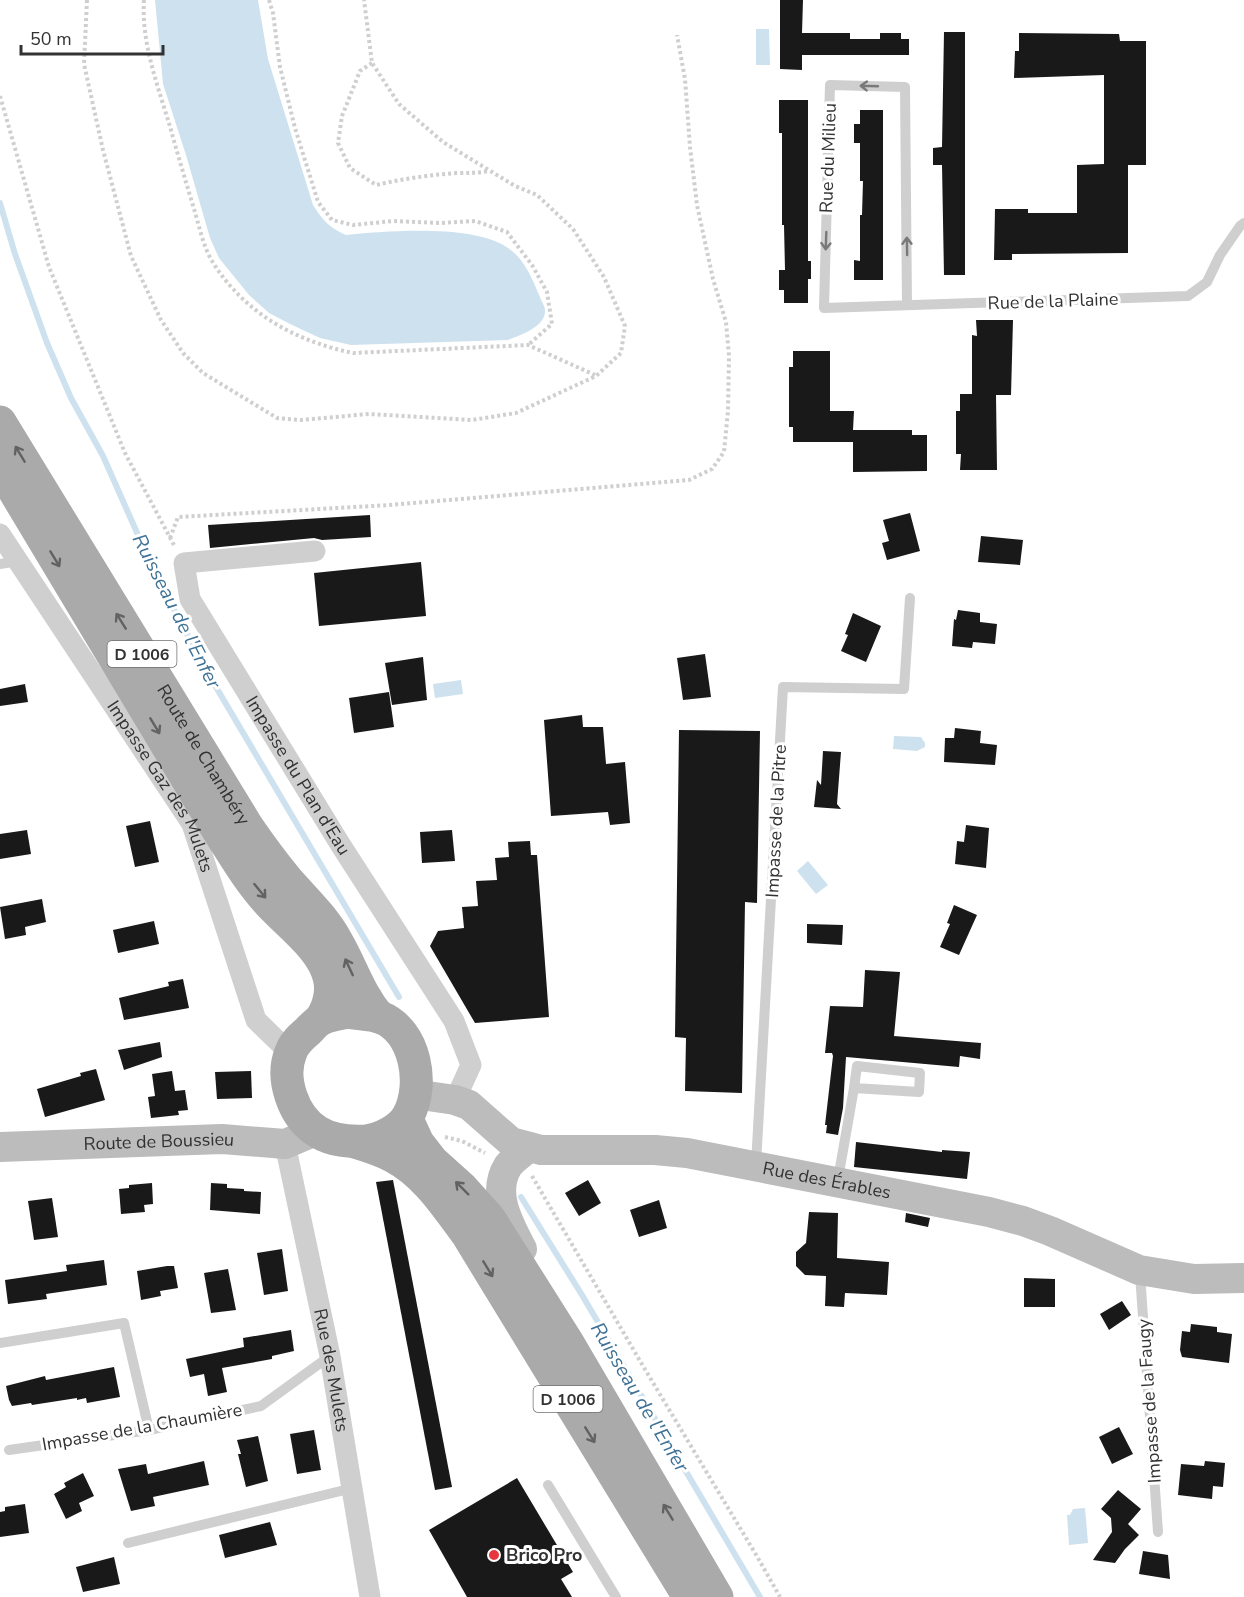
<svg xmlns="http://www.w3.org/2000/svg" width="1244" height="1597" font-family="'Nunito Sans',sans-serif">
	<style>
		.water { fill: #cee1ee }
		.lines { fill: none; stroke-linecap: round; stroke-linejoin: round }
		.stream { stroke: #cee1ee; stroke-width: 6 }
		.building { fill: #191919 }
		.path { stroke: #cfcfcf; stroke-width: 4; stroke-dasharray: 3 3; stroke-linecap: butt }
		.lane { stroke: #cfcfcf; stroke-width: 10 }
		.street { stroke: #cfcfcf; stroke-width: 21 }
		.secondary { stroke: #bcbcbc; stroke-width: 30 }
		.primary { stroke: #aaa; stroke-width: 33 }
		.oneway { stroke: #797979 }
		.oneway2 { stroke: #626262 }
		.poi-dot { fill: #e8363f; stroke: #fff; stroke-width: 2 }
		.labels { text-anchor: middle; stroke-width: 6; stroke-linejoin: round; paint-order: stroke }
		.shield { fill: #fff; stroke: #707070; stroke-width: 1.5 }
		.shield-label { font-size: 16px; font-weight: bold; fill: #323232 }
		.street-label { font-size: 18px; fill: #323232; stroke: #fff }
		.poi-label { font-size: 18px; font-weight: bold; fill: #323232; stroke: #fff; text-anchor: start }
		.water-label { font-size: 20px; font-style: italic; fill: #3e7297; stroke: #fff }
	</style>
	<rect width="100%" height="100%" fill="#fff"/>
	<!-- water -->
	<g class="water">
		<path d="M155 0H258L268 59 313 205C323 220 328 227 346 235 387 231 480 223 512 251 526 262 533 281 540 297 541 301 545 306 545 310 546 327 520 335 508 340L351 345 320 338 290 324 269 313 249 295 219 258 210 238 186 155 163 84Z"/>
		<path d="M756 29H769L770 65H756Z"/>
		<path d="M461 680 463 694 435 698 433 684Z"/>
		<path d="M894 736 921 737 925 743V747L917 751 893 749Z"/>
		<path d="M808 861 828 885 816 894 797 871Z"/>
		<path d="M1085 1508 1088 1543 1069 1545 1067 1515H1070L1073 1509Z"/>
	</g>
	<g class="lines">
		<!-- stream -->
		<g class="stream">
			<path d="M0 203 15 254 47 343 71 398 103 456 154 571 203 665 399 997"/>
			<path d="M521 1197 582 1295 760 1597"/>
		</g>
	</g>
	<!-- building -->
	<g class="building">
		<path d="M780 0H803L802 33H850V39H880V33H901V39H909V55H802V70L780 69Z"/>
		<path d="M944 32H965V275H944L942 165H933V148L942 147Z"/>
		<path d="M1019 33 1119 34 1120 41H1146V165H1128V253L1012 254V260H994L995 209H1028V213H1077V165L1104 164V75L1014 78 1015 51H1019Z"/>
		<path d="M779 100H808V261H811V279H808V303H784V290H779V270H785L784 225H782V133H779Z"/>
		<path d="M860 110H883V280H854V260L860 261V215H862L863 181H860V143H854V124H860Z"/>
		<path d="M976 320H1013L1011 395H996L997 470H960L961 454H956V411H960V394H972V335L977 336Z"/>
		<path d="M793 351H830V411H854L853 430H912V435H927V471L853 472V442H793V427H789V367H793Z"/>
		<path d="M910 513 920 551 887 560 882 543 889 541 883 520Z"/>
		<path d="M370 515 371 537 322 540 314 538 210 548 208 525Z"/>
		<path d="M981 536 1023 540 1020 565 978 562Z"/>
		<path d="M421 562 426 616 319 626 314 573Z"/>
		<path d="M958 610 980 613V622L997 624 995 644 973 642 972 648 952 646 954 619 956 620Z"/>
		<path d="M853 613 881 626 866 662 841 651 848 635 845 634Z"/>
		<path d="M705 654 711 697 683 700 677 658Z"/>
		<path d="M423 657 427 700 392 705 385 663Z"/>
		<path d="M25 684 28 702 0 706V689Z"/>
		<path d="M389 692 394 727 354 733 349 698Z"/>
		<path d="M582 715 583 727H603L606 764 625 762 630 823 610 825 608 812 551 816 544 720Z"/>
		<path d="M955 728 981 731 980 743 997 745 995 765 944 762 945 738H954Z"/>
		<path d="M679 730 760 731 757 903 745 902 742 1093 685 1091 686 1038 675 1037Z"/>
		<path d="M823 751 841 752 837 804 841 809 814 807 817 780 821 785Z"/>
		<path d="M150 821 159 862 135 867 126 826Z"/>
		<path d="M966 825 989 828 986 868 955 864 957 841 964 842Z"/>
		<path d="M27 830 31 854 0 859V834Z"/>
		<path d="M452 830 455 861 422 863 420 832Z"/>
		<path d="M530 841 531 855H537L549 1017 475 1023 430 946 438 931 464 928 462 907 478 906 476 881 497 880 495 858 509 857 508 842Z"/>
		<path d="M42 899 46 922 25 927 26 935 5 939 0 907Z"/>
		<path d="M954 905 977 915 959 955 940 947 950 924 947 923Z"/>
		<path d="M154 921 159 944 118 953 113 930Z"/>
		<path d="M807 924 843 925 842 945 807 943Z"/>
		<path d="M865 970 900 972 894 1036 981 1043 980 1059 960 1056 959 1067 846 1057 843 1108 838 1135 826 1133 827 1125H825L833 1056 832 1053H825L830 1006 863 1007Z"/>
		<path d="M183 979 189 1008 124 1020 119 998 169 986 168 982Z"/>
		<path d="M160 1042 162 1057 124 1070 118 1050Z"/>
		<path d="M96 1069 105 1100 45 1117 37 1089 81 1076 80 1073Z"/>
		<path d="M172 1071 175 1091 185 1090 188 1110 178 1111 179 1115 151 1118 148 1097 155 1096 152 1074Z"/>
		<path d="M251 1071 252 1098 217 1099 215 1072Z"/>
		<path d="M856 1142 942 1152V1150L970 1152 967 1179 854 1167Z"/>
		<path d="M393 1180 452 1487 435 1490 376 1182Z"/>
		<path d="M588 1180 601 1203 579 1216 565 1193Z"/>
		<path d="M152 1183 153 1204 144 1205 145 1212 121 1214 119 1189 129 1188V1185Z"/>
		<path d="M211 1183 227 1184V1188L244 1189V1191L261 1192 260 1214 210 1210Z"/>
		<path d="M52 1198 58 1237 34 1240 28 1201Z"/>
		<path d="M659 1200 667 1228 639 1237 630 1210Z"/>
		<path d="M809 1212 838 1213 837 1258 889 1262 887 1295 845 1293 844 1307 825 1306 826 1276 805 1275 796 1266V1252L806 1243Z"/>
		<path d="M906 1213 930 1218 928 1227 905 1222Z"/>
		<path d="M282 1249 288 1291 264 1295 257 1253Z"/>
		<path d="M104 1260 107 1285 46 1294 47 1299 8 1304 5 1280 67 1271 66 1265Z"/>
		<path d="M167 1266H174L178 1288 160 1291 161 1296 141 1300 137 1271Z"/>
		<path d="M228 1269 236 1310 211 1313 204 1273Z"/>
		<path d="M1024 1278 1055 1279V1307H1024Z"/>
		<path d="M1122 1301 1131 1315 1109 1330 1100 1314Z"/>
		<path d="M1191 1324 1217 1327V1332L1232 1334 1229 1363 1182 1357 1180 1350 1182 1331 1190 1332Z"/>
		<path d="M291 1330 294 1351 272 1356V1359L222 1368 227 1392 208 1396 204 1374 190 1377 186 1359 244 1347 243 1338Z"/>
		<path d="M114 1367 120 1397 87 1403 86 1398 77 1400V1398L32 1405 31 1403 12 1406 9 1400 6 1386 45 1376 46 1380Z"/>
		<path d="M1119 1427 1133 1454 1112 1464 1099 1437Z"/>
		<path d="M314 1430 321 1470 297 1474 290 1434Z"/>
		<path d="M258 1436 268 1481 246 1487 238 1454H241L237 1440Z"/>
		<path d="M204 1461 209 1485 153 1497 155 1506 131 1511 118 1469 146 1464 148 1474Z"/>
		<path d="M1205 1461 1225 1463 1223 1487 1213 1486 1212 1499 1178 1495 1181 1464 1204 1466Z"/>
		<path d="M83 1473 94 1496 79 1503 82 1511 66 1519 54 1494 66 1487 64 1483Z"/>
		<path d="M517 1478 573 1572 561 1579 572 1597H467L429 1530Z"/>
		<path d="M1118 1490 1141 1509 1128 1524 1139 1535 1125 1549 1115 1563 1093 1560 1112 1532 1111 1518 1101 1509Z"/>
		<path d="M25 1504 29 1533 0 1537V1512L5 1511V1507Z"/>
		<path d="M270 1522 277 1545 225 1558 219 1535Z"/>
		<path d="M1143 1551 1168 1555 1170 1579 1139 1574Z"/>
		<path d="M114 1557 120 1584 83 1592 76 1567Z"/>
	</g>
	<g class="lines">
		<!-- path -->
		<g class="path">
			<path d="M87 0 84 64 103 150 131 256 161 320 183 353 203 373 277 418 301 420 369 414 472 420 516 413 596 376 621 353 625 326 604 277 573 229 537 195 515 186 443 142 399 104 372 63 364 0"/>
			<path d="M144 0C141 44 159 89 171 130 178 156 186 182 194 209 199 225 203 246 212 261 244 313 295 341 353 353L528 345 595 375"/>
			<path d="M269 0 273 13 280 67 295 128 318 202 332 220 353 225 393 221 440 223 475 221 507 232 532 265 547 292 552 324 528 345"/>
			<path d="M372 63 360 71 342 116 338 143 350 168 376 185C402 179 429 175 456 173 468 173 478 173 489 171"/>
			<path d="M0 96 49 267 125 453 175 547"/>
			<path d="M170 538 178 517 390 505 689 480 712 469 724 452 728 411 729 356 726 322 713 279 697 205 690 147 685 79 677 35"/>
			<path d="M445 1137 462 1141 485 1153"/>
			<path d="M532 1176 643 1366 758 1558 780 1597"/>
		</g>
		<!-- lane -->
		<g class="lane">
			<path d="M907 305 905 87 830 85 824 308 1188 296 1207 282 1220 255 1240 226 1244 223"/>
			<path d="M0 564 18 561"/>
			<path d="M756 1164 783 687 904 689 910 598"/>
			<path d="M838 1179 854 1088 919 1092 920 1073 857 1066 854 1088"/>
			<path d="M1140 1274 1158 1532"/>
			<path d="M0 1343 124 1323 149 1430"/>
			<path d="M9 1450 149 1430 261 1406 330 1356"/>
			<path d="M548 1485 616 1597"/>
			<path d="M128 1543 353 1488"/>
		</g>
		<!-- street -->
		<g class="street">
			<path id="s1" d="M0 534 192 824 256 1020 290 1053"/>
			<path id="s2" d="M315 551 184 563 190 599 340 844 454 1021 471 1065 455 1100"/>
			<path id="s3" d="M285 1144 330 1356 370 1597"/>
		</g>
		<!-- secondary -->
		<g class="secondary">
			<path id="s4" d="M414 1094 455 1100 469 1105 511 1142 541 1150H655L687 1153 989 1212 1023 1221 1050 1231 1139 1270 1194 1279 1244 1278"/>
			<path id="s5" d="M0 1147 222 1139 285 1144 316 1131"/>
			<path d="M522 1249C509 1224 491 1193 508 1166 513 1159 523 1153 529 1147"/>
		</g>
		<!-- primary -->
		<g class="primary">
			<path id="s6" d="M0 422 247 826C260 845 274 864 289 882 305 900 324 918 336 940 352 967 358 992 379 1017"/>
			<path d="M0 467 219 832C235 857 250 883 270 904 300 936 352 969 321 1019"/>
			<path d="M348 1012C358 1014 370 1014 380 1017 416 1031 425 1085 408 1116 400 1130 381 1139 366 1141 349 1142 333 1141 318 1132 293 1117 280 1078 291 1052 294 1043 301 1037 308 1031 312 1027 317 1021 322 1019 329 1015 340 1014 348 1012Z"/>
			<path d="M407 1119 418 1143 432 1161 462 1188 489 1218 568 1343 717 1597"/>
			<path d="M355 1142C368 1146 382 1150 394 1157 425 1173 447 1207 467 1234L689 1597"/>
		</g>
	</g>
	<!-- one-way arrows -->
	<defs><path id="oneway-shaft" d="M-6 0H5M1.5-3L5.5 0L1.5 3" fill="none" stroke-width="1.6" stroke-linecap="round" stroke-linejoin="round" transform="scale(1.5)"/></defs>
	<g class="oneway">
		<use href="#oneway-shaft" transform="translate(869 86) rotate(-178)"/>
		<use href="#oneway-shaft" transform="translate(826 241) rotate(92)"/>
		<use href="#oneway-shaft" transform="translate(907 246) rotate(-91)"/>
	</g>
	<g class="oneway2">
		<use href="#oneway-shaft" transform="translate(20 454) rotate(-121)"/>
		<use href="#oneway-shaft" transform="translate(55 559) rotate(59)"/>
		<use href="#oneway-shaft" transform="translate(121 621) rotate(-122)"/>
		<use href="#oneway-shaft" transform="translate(155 726) rotate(59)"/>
		<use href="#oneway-shaft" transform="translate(260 891) rotate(51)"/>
		<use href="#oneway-shaft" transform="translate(349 967) rotate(-115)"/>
		<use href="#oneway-shaft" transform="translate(462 1188) rotate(-135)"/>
		<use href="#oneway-shaft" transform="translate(488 1269) rotate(59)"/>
		<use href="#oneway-shaft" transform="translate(590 1435) rotate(58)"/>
		<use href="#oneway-shaft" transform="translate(668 1512) rotate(-121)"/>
	</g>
	<!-- markers -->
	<circle class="poi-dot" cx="494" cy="1555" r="6"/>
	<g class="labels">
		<!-- shield labels -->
		<g class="shield">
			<rect x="107.5" y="641" width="69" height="26" rx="4.5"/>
			<rect x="533.5" y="1386" width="69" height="26" rx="4.5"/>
		</g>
		<g class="shield-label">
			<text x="142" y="660">D 1006</text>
			<text x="568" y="1405">D 1006</text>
		</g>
		<!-- street labels -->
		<g class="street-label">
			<text transform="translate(828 158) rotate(-88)" y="6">Rue du Milieu</text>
			<text transform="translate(1053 301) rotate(-2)" y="6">Rue de la Plaine</text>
			<text dy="6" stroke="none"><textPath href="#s6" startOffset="390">Route de Chambéry</textPath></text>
			<text dy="6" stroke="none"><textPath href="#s2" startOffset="375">Impasse du Plan d'Eau</textPath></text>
			<text dy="6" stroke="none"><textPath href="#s1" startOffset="300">Impasse Gaz des Mulets</textPath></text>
			<text transform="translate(776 821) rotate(-87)" y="6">Impasse de la Pitre</text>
			<text dy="6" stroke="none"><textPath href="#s5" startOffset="159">Route de Boussieu</textPath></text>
			<text dy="6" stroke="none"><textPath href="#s4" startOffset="432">Rue des Érables</textPath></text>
			<text dy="6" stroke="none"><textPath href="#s3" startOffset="231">Rue des Mulets</textPath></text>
			<text transform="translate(1149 1401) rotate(-94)" y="6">Impasse de la Faugy</text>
			<text transform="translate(142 1427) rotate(-10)" y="6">Impasse de la Chaumière</text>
		</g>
		<!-- poi labels -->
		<g class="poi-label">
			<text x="506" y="1561">Brico Pro</text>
		</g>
		<!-- water labels -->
		<g class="water-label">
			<text transform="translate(177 611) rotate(63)" y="7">Ruisseau de l'Enfer</text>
			<text transform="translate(640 1397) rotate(59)" y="7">Ruisseau de l'Enfer</text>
		</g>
	</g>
	<!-- scale -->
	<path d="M21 45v9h142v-9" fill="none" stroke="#323232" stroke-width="3"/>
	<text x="30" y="45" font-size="18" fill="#323232" stroke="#ffffff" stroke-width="4.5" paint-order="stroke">50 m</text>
</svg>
